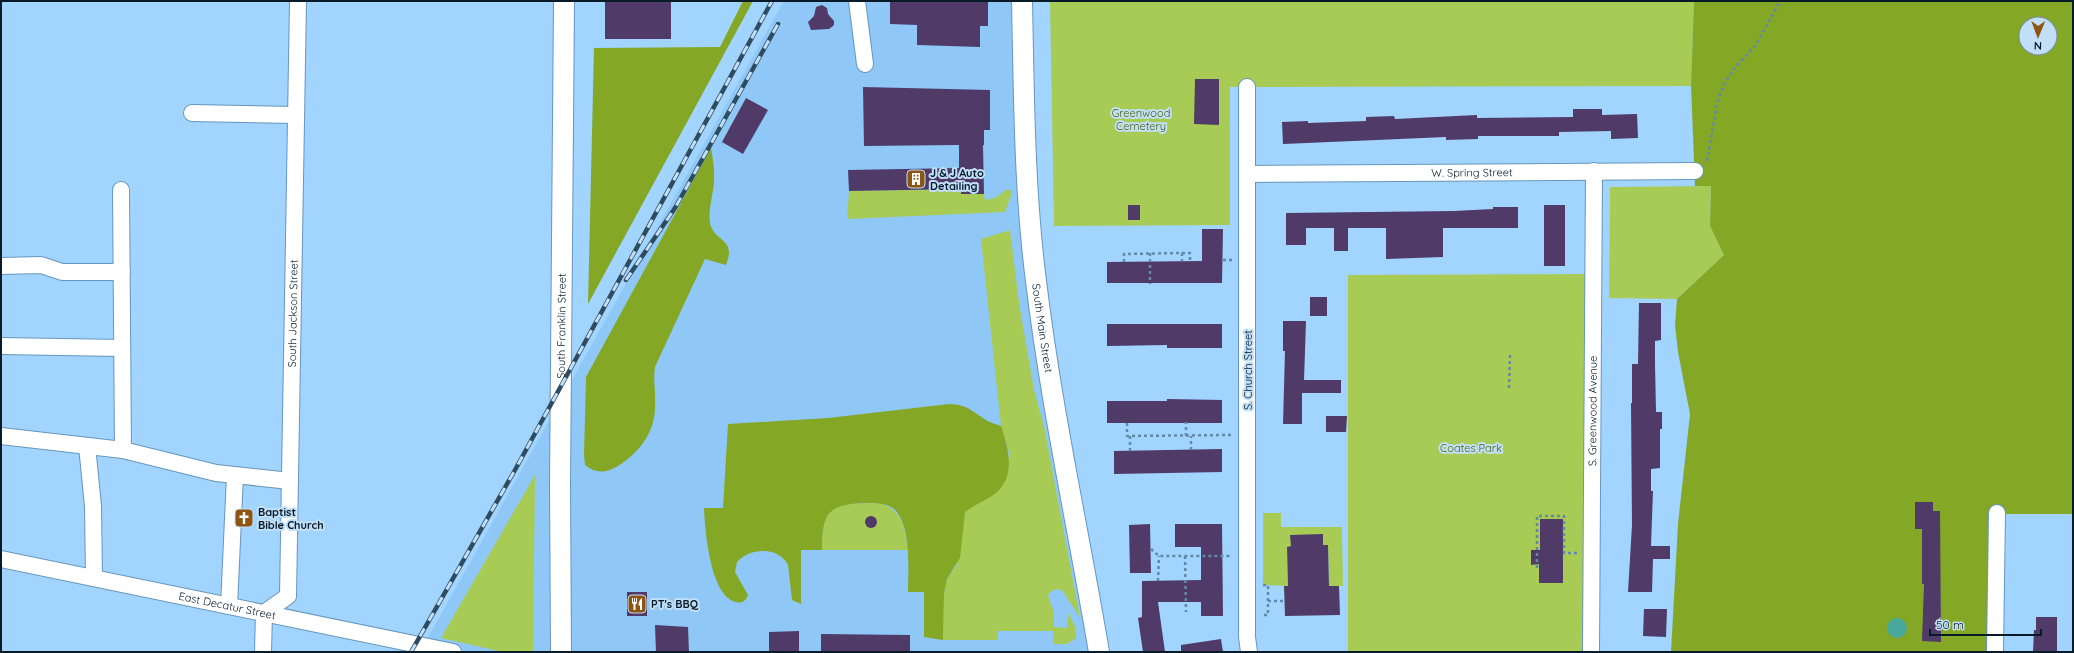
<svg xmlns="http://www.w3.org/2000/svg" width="2074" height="653" font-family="Quicksand,sans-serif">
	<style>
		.built { fill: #8fc8f6 }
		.green { fill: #a8cb56 }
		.forest { fill: #85a726; fill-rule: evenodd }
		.water { fill: #48a89c }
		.building { fill: #4f3a68 }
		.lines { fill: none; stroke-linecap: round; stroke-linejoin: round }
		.minor-casing { stroke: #6696bd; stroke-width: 18 }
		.major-casing { stroke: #6696bd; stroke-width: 22 }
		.path { stroke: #6389a8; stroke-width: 2.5; stroke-dasharray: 3 3; stroke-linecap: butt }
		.minor { stroke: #fff; stroke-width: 16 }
		.major { stroke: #fff; stroke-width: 20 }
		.rail-casing { stroke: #2f4b60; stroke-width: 4.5 }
		.rail { stroke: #c1dff8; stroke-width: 3; stroke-dasharray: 9; stroke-linecap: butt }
		.labels { text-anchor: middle; stroke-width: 4; stroke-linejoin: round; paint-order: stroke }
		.park-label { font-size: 11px; fill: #4b6005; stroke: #c1dff8 }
		.street-label { font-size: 11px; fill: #061a28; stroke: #c1dff8 }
		.poi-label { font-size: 11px; font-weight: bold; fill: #061a28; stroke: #c1dff8; text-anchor: start }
	</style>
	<rect width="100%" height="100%" fill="#a1d4fe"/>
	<!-- built -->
	<path class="built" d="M784 1H1016L1018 84 1094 652H420Z"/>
	<!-- green -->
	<g class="green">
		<path d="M1050 1H1694L1691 86 1230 87V225L1054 226Z"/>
		<path d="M1711 186 1710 226 1724 255 1677 299 1609 298 1610 187Z"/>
		<path d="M961 189V194H984L985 200 995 198 1006 190H1010L1012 193 1005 212 847 219 849 191Z"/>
		<path d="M1010 230 1019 303 1034 390 1044 426 1080 618 1062 590C1055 588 1052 590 1048 595L1054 613V627L1067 628 1068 613 1076 628V638L1067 644H1053V631H998V640H943L944 593 947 579 957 565 965 512 973 505 992 496 1010 455 1001 426 981 239Z"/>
		<path d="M1594 274 1591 652H1348V275Z"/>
		<path d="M535 475 533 651 503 652 441 638Z"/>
		<path d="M880 503C903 511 905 528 908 550H822C821 501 838 504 880 503Z"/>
		<path d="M1263 513H1281V527H1342L1343 586H1329L1328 545H1323V535H1291V546L1287 547 1288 586 1263 585Z"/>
	</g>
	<!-- forest -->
	<g class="forest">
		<path d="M743 1H753L588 304 594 48 720 47Z"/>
		<path d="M1694 1H2073V514H1997L1988 652H1671L1678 524 1690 414 1678 352 1675 325 1677 299 1724 255 1710 226 1711 186H1695L1691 86ZM2026 24H2050V48H2026Z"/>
		<path d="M711 148C713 160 715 171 714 182 713 195 708 210 710 223 714 242 737 238 726 265L705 259 655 367C653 381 656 393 655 407 655 432 639 453 618 466 607 473 596 474 585 465L584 455 586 377Z"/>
		<path d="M949 404C967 405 969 409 983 418 988 422 995 424 1001 426 1009 449 1017 480 992 496 982 502 974 505 965 512L960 558 947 579 944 593 943 640 924 637V592H908C908 569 912 526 894 509 886 503 876 503 868 503 829 504 822 511 822 550H801V604L792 600 788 565C778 546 750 548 737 562L735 572 748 595C746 600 743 604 736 602 710 596 705 530 704 508H723L728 424 828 418Z"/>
	</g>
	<!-- water -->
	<circle class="water" cx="1897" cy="628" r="10"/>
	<!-- building -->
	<g class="building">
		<rect x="605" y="1" width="66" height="38"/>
		<path d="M890 1H988V26H980V47L917 45V25L890 24Z"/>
		<path d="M822 5 827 8 828 14 834 21V25L829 29 811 30 808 22 814 16 816 7Z"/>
		<path d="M1195 79H1219V125L1194 124Z"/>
		<path d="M863 87 990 90V130H984V145H983L984 194H961V189L849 191 848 170 959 168V145L864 146Z"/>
		<path d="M746 98 768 110 743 154 722 142Z"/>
		<path d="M1573 109H1602V115L1637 114 1638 138 1611 139V131L1559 132V136H1478V139L1446 140V137L1283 144 1282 122 1308 121V123L1366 121V117L1394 116 1395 119 1477 115V118L1573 117Z"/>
		<rect x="1128" y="205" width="12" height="15"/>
		<rect x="1544" y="205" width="21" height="61"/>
		<path d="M1493 207H1518V228H1443V257L1386 259V228H1348V251H1334V228H1306V245H1286V213L1454 211 1493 209Z"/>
		<path d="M1202 229H1223L1222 283H1107V262L1202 261Z"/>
		<rect x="1310" y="297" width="17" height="19"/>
		<path d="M1639 303H1661V340L1655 341V364L1656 412H1662V429H1660V468L1651 469V491H1653L1651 546H1670V559H1653L1652 592H1628L1632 525 1631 403H1632V364H1638Z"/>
		<path d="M1283 321H1306L1304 380H1341V393H1302V424H1283L1285 351H1283Z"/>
		<path d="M1107 324H1222V348H1167V345L1107 346Z"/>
		<path d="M1167 399 1222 400V423H1107V401H1167Z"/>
		<path d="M1326 416H1347L1346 432H1326Z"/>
		<path d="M1222 449V472L1114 474V451Z"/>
		<path d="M1915 502H1933V511H1940L1941 642 1922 641 1924 584H1922V529H1915Z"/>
		<circle cx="871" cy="522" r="6"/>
		<path d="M1540 519H1563V583H1539V564L1531 565V550H1540Z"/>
		<path d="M1150 524 1151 573H1130L1129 525Z"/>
		<path d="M1175 524H1222L1223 616H1201V602H1158L1165 652H1143L1138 618 1142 617V581L1201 580V547H1175Z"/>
		<path d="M1323 534V545H1328L1329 586H1339L1340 615 1285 616 1284 586H1288L1287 547 1291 546 1290 535Z"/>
		<rect x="627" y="592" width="20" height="24"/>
		<path d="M1644 609H1667L1666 637 1643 636Z"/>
		<path d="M2036 617H2057V652H2033L2034 630H2036Z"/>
		<path d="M655 625 688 627 689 652H656Z"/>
		<path d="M799 631V652H769V632Z"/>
		<path d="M821 634 910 635V652H821Z"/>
		<path d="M1221 639 1223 652H1181V645Z"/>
	</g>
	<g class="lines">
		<defs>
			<g id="minor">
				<path d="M857 1 865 64"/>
				<path d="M1247 87V637L1249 652"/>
				<path d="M192 113 296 115"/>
				<path id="s1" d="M1249 174 1695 171"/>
				<path d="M121 190 123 450"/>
				<path d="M1 266 41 265 62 272H122"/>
				<path d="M1 346 122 348"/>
				<path d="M1 436 123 450 216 473 290 481"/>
				<path d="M87 446 93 506 94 578"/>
				<path id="s2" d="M1 559 453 652"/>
				<path d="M229 606 235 475"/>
				<path id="s3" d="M263 652 264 613 288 596 298 1"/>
				<path id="s4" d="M1591 652 1594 171"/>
				<path d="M1995 652 1997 513"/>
			</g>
			<g id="major">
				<path id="s5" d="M1022 1C1024 94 1024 188 1036 281 1051 406 1078 528 1099 652"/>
				<path id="s6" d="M561 652 560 484 564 1"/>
			</g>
		</defs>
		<!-- minor casing -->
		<use href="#minor" class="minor-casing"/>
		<!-- major casing -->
		<use href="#major" class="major-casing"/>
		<!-- path -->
		<g class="path">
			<path d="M1707 161 1717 104 1723 86 1733 70 1756 45 1780 1"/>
			<path d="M1150 253V284"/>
			<path d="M1182 253V261"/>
			<path d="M1223 260H1232"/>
			<path d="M1124 262V254L1182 253H1190V261"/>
			<path d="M1509 388 1510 355"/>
			<path d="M1127 423V436L1232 435"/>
			<path d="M1130 436V451"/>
			<path d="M1186 436V422"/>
			<path d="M1191 450V436"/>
			<path d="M1151 549 1159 556H1232"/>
			<path d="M1185 556 1186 612"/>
			<path d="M1537 568V516H1564V553H1577"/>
			<path d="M1158 581 1159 556"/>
			<path d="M1263 585H1268V615H1263"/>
			<path d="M1268 601H1285"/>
		</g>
		<!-- minor -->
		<use href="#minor" class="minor"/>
		<!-- major -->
		<use href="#major" class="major"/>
		<defs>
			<g id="rail">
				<path d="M626 280 675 208 778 24"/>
				<path d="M411 652 515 470 772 1"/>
			</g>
		</defs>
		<!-- rail casing -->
		<use href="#rail" class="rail-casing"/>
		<!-- rail -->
		<use href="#rail" class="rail"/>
	</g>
	<!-- icons -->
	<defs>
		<symbol id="building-square" viewBox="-11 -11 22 22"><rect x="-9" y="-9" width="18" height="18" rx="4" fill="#8f5510" stroke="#c1dff8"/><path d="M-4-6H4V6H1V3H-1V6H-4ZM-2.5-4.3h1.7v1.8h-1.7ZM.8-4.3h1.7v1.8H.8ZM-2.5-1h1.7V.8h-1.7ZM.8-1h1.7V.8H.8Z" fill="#fff"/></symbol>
		<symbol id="church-square" viewBox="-11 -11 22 22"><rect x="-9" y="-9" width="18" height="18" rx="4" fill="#8f5510" stroke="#c1dff8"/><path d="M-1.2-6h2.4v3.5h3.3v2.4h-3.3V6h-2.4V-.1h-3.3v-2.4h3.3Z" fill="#fff"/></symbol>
		<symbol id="restaurant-square" viewBox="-11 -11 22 22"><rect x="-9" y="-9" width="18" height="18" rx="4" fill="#8f5510" stroke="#c1dff8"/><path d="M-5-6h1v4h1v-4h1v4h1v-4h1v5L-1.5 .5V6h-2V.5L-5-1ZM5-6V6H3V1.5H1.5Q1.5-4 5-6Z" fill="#fff"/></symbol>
	</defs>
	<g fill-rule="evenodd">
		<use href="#building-square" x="905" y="168" width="22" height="22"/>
		<use href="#church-square" x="233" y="507" width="22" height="22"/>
		<use href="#restaurant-square" x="626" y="593" width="22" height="22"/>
	</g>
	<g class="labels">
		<!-- park labels -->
		<g class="park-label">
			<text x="1141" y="117">Greenwood<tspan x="1141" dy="13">Cemetery</tspan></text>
			<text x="1471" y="452">Coates Park</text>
		</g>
		<!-- street labels -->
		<g class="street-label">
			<text dy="4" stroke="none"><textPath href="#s1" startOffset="223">W. Spring Street</textPath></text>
			<text dy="4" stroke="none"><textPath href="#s3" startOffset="351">South Jackson Street</textPath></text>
			<text dy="4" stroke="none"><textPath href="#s6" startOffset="326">South Franklin Street</textPath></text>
			<text dy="4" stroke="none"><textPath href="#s5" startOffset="328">South Main Street</textPath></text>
			<text transform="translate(1248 370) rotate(-90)" y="4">S. Church Street</text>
			<text dy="4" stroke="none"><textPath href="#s4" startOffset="241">S. Greenwood Avenue</textPath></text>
			<text dy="4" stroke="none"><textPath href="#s2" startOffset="231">East Decatur Street</textPath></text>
		</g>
		<!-- poi labels -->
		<g class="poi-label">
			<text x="930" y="177">J &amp; J Auto<tspan x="930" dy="13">Detailing</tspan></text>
			<text x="258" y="516">Baptist<tspan x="258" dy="13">Bible Church</tspan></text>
			<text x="651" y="608">PT's BBQ</text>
		</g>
	</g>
	<!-- border -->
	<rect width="2074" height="653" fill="none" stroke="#061a28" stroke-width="4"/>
	<!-- north arrow -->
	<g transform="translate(2038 36) rotate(181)"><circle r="19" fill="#c1dff8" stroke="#7690a5"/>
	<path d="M0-3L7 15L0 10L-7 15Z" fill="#8f5510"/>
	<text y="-6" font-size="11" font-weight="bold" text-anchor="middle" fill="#061a28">N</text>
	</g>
	<!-- scale -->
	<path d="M1930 629v6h111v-6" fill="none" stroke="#061a28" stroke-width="2"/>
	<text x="1936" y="629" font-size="12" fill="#061a28" stroke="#c1dff8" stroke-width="3" paint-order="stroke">50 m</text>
</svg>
